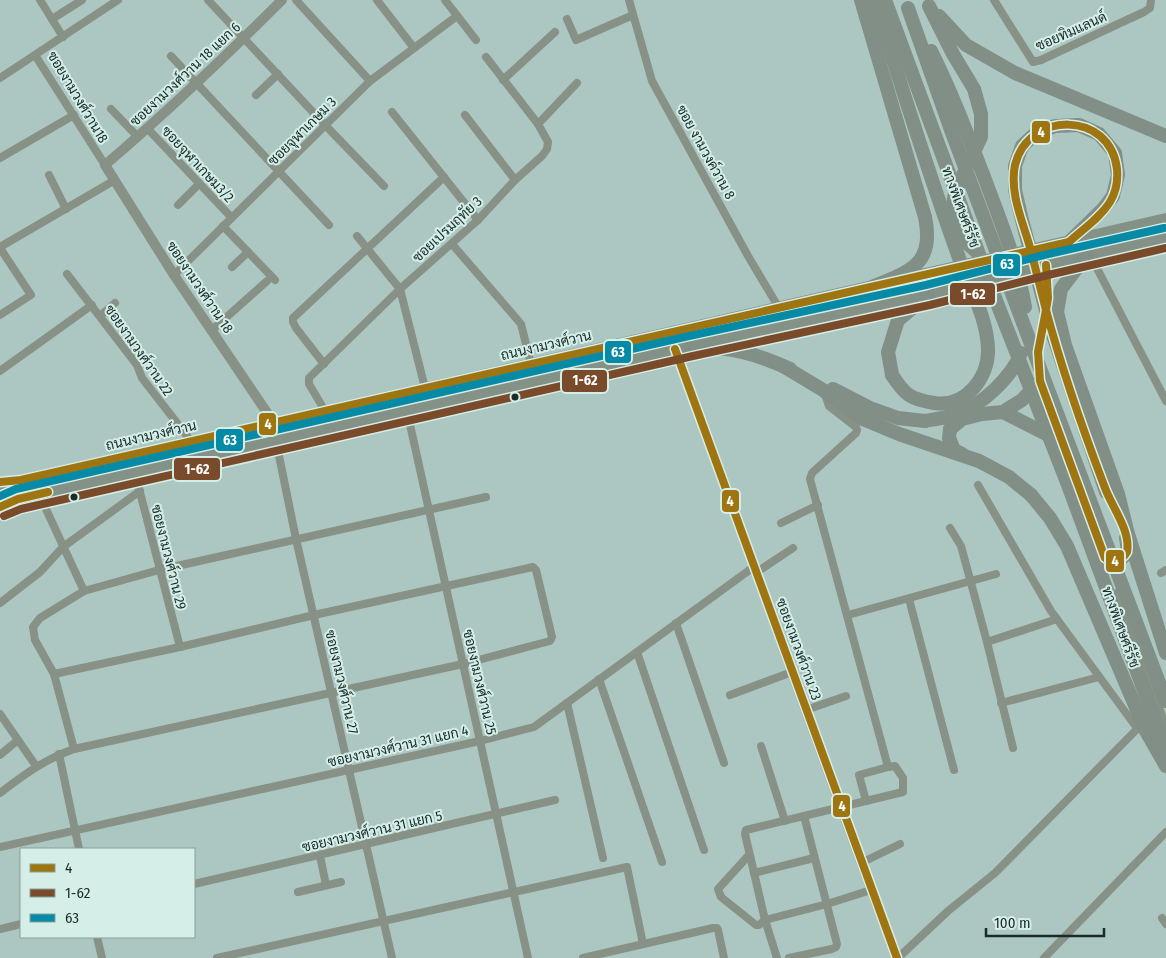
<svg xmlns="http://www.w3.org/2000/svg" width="1166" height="958" font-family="'Fira Sans Condensed',Sarabun,sans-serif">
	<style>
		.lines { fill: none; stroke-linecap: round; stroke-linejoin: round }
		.minor { stroke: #879186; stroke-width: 8 }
		.tertiary { stroke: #879186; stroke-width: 10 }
		.primary { stroke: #839186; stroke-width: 12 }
		.motorway { stroke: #818f86; stroke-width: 14 }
		.motorway-bridge { stroke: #818f86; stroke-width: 14 }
		.bus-1-casing { stroke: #d5eee8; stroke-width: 11 }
		.bus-2-casing { stroke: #d5eee8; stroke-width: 11 }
		.bus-3-casing { stroke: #d5eee8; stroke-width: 11 }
		.bus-1 { stroke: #9e7510; stroke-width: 8 }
		.bus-2 { stroke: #7a4b2a; stroke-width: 8 }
		.bus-3 { stroke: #068aa5; stroke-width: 8 }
		.bus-dot { fill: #182c29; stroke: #d5eee8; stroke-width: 2 }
		.labels { text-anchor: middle; stroke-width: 4; stroke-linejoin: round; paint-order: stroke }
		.street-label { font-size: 14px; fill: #182c29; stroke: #d5eee8 }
		.line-badge { stroke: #d5eee8; stroke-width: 2 }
		.badge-label { font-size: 14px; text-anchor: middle; font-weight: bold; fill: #fff }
	</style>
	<rect width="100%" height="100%" fill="#acc7c2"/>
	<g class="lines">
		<!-- minor -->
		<g class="minor">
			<path d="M40 0 63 37"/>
			<path d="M208 0 326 126 384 186"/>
			<path d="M296 0 370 81"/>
			<path d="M377 0 414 48"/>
			<path d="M445 0 476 40"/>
			<path d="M629 0 652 81 748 256 779 308"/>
			<path d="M994 0 1033 62 1041 60 1144 12 1150 8 1151 0"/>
			<path d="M52 19 82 0"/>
			<path d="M567 19 576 40 633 15"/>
			<path d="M35 55 105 165"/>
			<path d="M171 56 329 225"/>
			<path d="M0 78 118 0"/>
			<path d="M503 80 555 32"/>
			<path d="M256 95 278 74"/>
			<path d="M111 109 138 137"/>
			<path d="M392 112 478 220"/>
			<path d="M465 115 515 180"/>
			<path d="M538 124 577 83"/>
			<path d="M147 128 231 217"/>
			<path d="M0 158 74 115"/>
			<path d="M49 175 66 209"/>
			<path d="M178 205 199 184"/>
			<path d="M223 226 275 280"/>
			<path d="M357 236 400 289 425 388"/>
			<path d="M452 244 521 324 531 364"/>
			<path d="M0 247 115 180"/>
			<path d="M0 248 31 295 0 315"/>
			<path d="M1090 255 1166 401"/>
			<path d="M1046 265 1048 298"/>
			<path d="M232 267 248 252"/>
			<path d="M67 274 137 365 142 378 191 441"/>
			<path d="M174 275 370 81 457 16"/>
			<path d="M100 316 115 303"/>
			<path d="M212 330 267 281"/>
			<path d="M1038 355 1045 314"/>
			<path d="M324 364 296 328 293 322V318L444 177"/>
			<path d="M0 371 92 305"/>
			<path d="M325 411 309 384V378L400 289 478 220 515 180 542 156 547 149 548 142 538 124 486 57"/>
			<path d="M407 411 528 958"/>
			<path d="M276 441 296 539 392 958"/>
			<path d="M135 473 180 647"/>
			<path d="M978 485 1051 611 1137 728"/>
			<path d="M39 494 84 591"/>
			<path d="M781 523 818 505"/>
			<path d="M950 528 961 546 987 642 1013 748"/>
			<path d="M757 572 793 548"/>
			<path d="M1161 573 1166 570"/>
			<path d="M1118 592 1166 727"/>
			<path d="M909 599 954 770"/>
			<path d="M0 603 40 572 63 547 140 491"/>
			<path d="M848 615 996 574"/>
			<path d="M676 623 724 763"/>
			<path d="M987 642 1057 619"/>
			<path d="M637 652 704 850"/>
			<path d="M599 679 662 862"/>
			<path d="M730 695 792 672"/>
			<path d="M567 703 603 858"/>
			<path d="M1001 703 1099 677"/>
			<path d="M806 710 846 696"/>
			<path d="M0 714 36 766"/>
			<path d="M761 746 785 821"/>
			<path d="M74 749 54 674 35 640 33 627 40 618 84 591 159 570 486 497"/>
			<path d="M59 754 79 849"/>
			<path d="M0 755 18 740"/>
			<path d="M0 793C25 774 45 759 74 749L463 664 550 641 552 637 536 570 533 567 314 615 180 647 54 674"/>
			<path d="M866 801 859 775 888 767"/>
			<path d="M0 847 480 741 534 727 755 566"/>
			<path d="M749 855 718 889 721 897 756 925H759L765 920 827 904 871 890"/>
			<path d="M320 856 326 885"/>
			<path d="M861 863 900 844"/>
			<path d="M754 873 814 858"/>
			<path d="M194 884 555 800"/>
			<path d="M298 892 341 882"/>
			<path d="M1162 918 1166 924"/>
			<path d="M0 929 21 924"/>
			<path d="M97 937 102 958"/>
			<path d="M217 958 627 867 643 944"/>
			<path d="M583 958 713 928H717L718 930 724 958"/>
			<path d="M777 958 765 920 745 834 746 830 903 792V778L895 766 888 767 810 479 812 473 856 433 857 430 856 427 829 406 824 392"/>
			<path d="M789 958 832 949 836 947 837 944 804 816"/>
			<path d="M898 958 948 911 995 873 1143 723"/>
			<path d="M1044 958 1166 832"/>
		</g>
		<!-- tertiary -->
		<g class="tertiary">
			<path d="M675 349C750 552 821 756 897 958"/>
			<path d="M274 423 174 275 105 165C166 113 225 57 282 0"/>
		</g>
		<!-- primary -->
		<g class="primary">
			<path d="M0 486 1166 219"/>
			<path d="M0 507 18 499 691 346 928 295 1046 265 1166 238"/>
		</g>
		<!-- motorway -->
		<g class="motorway">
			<path d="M861 0 925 217C935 265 910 271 872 287"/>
			<path d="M872 0 891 53"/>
			<path d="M929 6 953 54 974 89 981 114V137L955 192 953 206 968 244 978 253"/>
			<path d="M939 16 966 45 1015 73 1166 136"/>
			<path d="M1069 242 1103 209 1113 196"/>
			<path d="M1086 256 1061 289 1057 312 1065 345 1118 494 1128 534 1166 653"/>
			<path d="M691 346C733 348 752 352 790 369"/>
			<path d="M783 366 823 390 863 419 899 434 979 461 1009 477 1031 495"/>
			<path d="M892 375 888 352 898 320 928 295"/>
			<path d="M833 389 870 408 898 418 925 421"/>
			<path d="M1003 412 1062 442"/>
			<path d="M962 454 954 450 949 438 950 429 962 419 982 414 1003 412 1022 400 1040 381"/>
			<path d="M1111 562C1127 559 1129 552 1126 538"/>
		</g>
		<!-- motorway-bridge -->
		<g class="motorway-bridge">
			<path d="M885 0 997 303 1068 485 1166 750"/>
			<path d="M908 8 951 130 1041 371 1166 701"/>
			<path d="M931 51C952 93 969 138 986 182 1001 223 1018 264 1025 307"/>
			<path d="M891 53C912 120 934 188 958 255 968 285 987 316 988 349 989 378 965 408 934 403 910 399 905 395 892 375"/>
			<path d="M925 421C935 419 947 418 957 414 981 406 1012 377 1021 353"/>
			<path d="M1106 492 1051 329 1022 220 1015 190V166L1022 146 1035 134 1055 126 1079 125 1099 134 1115 153 1118 175 1113 196"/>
			<path d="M1031 495 1050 518 1067 546 1146 731 1166 766"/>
		</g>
		<defs>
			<g id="bus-1">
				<path d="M1046 310C1062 370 1083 430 1105 488 1112 507 1131 531 1127 552 1124 558 1118 561 1111 562L1105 558 1040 381 1038 352Z"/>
				<path d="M1046 310C1041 290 1036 271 1031 251 1024 224 1009 194 1015 165 1028 111 1110 110 1117 169 1118 180 1116 192 1110 202 1100 218 1083 229 1069 242"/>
				<path d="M1046 310 1048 298 1046 265"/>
				<path d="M675 349 897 958"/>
				<path d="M0 482 21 480 1069 242"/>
				<path d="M0 507 18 499 48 492"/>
			</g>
			<path id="bus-2" d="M4 516 21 509 693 356 930 305 1048 275 1166 248"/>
			<path id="bus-3" d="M0 496 16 489 689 336 926 285 1044 255 1164 228"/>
		</defs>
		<!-- bus-1 casing -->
		<use href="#bus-1" class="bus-1-casing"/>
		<!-- bus-2 casing -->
		<use href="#bus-2" class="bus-2-casing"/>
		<!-- bus-3 casing -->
		<use href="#bus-3" class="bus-3-casing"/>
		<!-- bus-1 -->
		<use href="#bus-1" class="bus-1"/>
		<!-- bus-2 -->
		<use href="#bus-2" class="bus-2"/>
		<!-- bus-3 -->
		<use href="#bus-3" class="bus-3"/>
	</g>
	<!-- markers -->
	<g class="bus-dot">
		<circle cx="515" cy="397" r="4.5"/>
		<circle cx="74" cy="497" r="4.5"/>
	</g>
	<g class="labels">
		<!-- street labels -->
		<g class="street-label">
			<text transform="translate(1071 31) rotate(-24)" y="5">ซอยทิมแลนด์</text>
			<text transform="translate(185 74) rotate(-43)" y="5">ซอยงามวงศ์วาน 18 แยก 6</text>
			<text transform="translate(78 97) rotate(59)" y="5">ซอยงามวงศ์วาน18</text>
			<text transform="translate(302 131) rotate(-45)" y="5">ซอยจุฬาเกษม 3</text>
			<text transform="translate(706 152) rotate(61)" y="5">ซอย งามวงค์วาน 8</text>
			<text transform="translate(198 164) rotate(47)" y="5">ซอยจุฬาเกษม3/2</text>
			<text transform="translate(961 207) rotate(70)" y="5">ทางพิเศษศรีรัช</text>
			<text transform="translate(447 229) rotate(-43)" y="5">ซอยเปรมฤทัย 3</text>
			<text transform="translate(200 287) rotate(56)" y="5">ซอยงามวงศ์วาน 18</text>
			<text transform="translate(546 345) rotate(-13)" y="5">ถนนงามวงศ์วาน</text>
			<text transform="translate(139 350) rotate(55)" y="5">ซอยงามวงศ์วาน 22</text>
			<text transform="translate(151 435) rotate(-13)" y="5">ถนนงามวงศ์วาน</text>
			<text transform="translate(169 557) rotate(76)" y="5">ซอยงามวงศ์วาน 29</text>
			<text transform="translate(1121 627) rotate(70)" y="5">ทางพิเศษศรีรัช</text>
			<text transform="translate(799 649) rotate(70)" y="5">ซอยงามวงศ์วาน 23</text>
			<text transform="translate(342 682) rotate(77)" y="5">ซอยงามวงศ์วาน 27</text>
			<text transform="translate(480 682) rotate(77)" y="5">ซอยงามวงศ์วาน 25</text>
			<text transform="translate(398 746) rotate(-13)" y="5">ซอยงามวงศ์วาน 31 แยก 4</text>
			<text transform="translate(372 831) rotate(-13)" y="5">ซอยงามวงศ์วาน 31 แยก 5</text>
		</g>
	</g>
	<g class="line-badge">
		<rect x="1031" y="120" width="20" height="24" rx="5" fill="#9e7510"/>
		<rect x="992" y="253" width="29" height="24" rx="5" fill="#068aa5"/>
		<rect x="949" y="282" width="47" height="24" rx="5" fill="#7a4b2a"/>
		<rect x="604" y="340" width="28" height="24" rx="5" fill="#068aa5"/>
		<rect x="561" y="369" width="47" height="24" rx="5" fill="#7a4b2a"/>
		<rect x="258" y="412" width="19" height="24" rx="5" fill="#9e7510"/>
		<rect x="215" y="428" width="29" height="24" rx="5" fill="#068aa5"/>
		<rect x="173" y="457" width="48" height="24" rx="5" fill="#7a4b2a"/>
		<rect x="721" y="489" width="19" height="24" rx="5" fill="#9e7510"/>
		<rect x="1105" y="549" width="20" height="24" rx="5" fill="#9e7510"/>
		<rect x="832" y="794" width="19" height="24" rx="5" fill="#9e7510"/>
	</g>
	<g class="badge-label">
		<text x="1041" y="137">4</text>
		<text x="1007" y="269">63</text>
		<text x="973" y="299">1-62</text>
		<text x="618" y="357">63</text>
		<text x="585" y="385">1-62</text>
		<text x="268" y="429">4</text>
		<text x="230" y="445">63</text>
		<text x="197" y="474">1-62</text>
		<text x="730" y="506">4</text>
		<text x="1115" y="566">4</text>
		<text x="842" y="811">4</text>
	</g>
	<!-- legend -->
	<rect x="20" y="848" width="175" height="90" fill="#d5eee8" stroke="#89a09c"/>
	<rect x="30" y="864" width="25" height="8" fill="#9e7510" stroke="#89a09c"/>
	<text x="65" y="873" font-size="15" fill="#182c29">4</text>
	<rect x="30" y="889" width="25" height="8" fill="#7a4b2a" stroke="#89a09c"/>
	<text x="65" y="898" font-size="15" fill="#182c29">1-62</text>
	<rect x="30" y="914" width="25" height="8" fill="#068aa5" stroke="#89a09c"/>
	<text x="65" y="923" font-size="15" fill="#182c29">63</text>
	<!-- scale -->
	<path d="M986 928v8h118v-8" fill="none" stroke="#182c29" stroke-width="2.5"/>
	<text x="994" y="928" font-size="15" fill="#182c29" stroke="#d5eee8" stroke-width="4" paint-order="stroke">100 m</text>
</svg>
